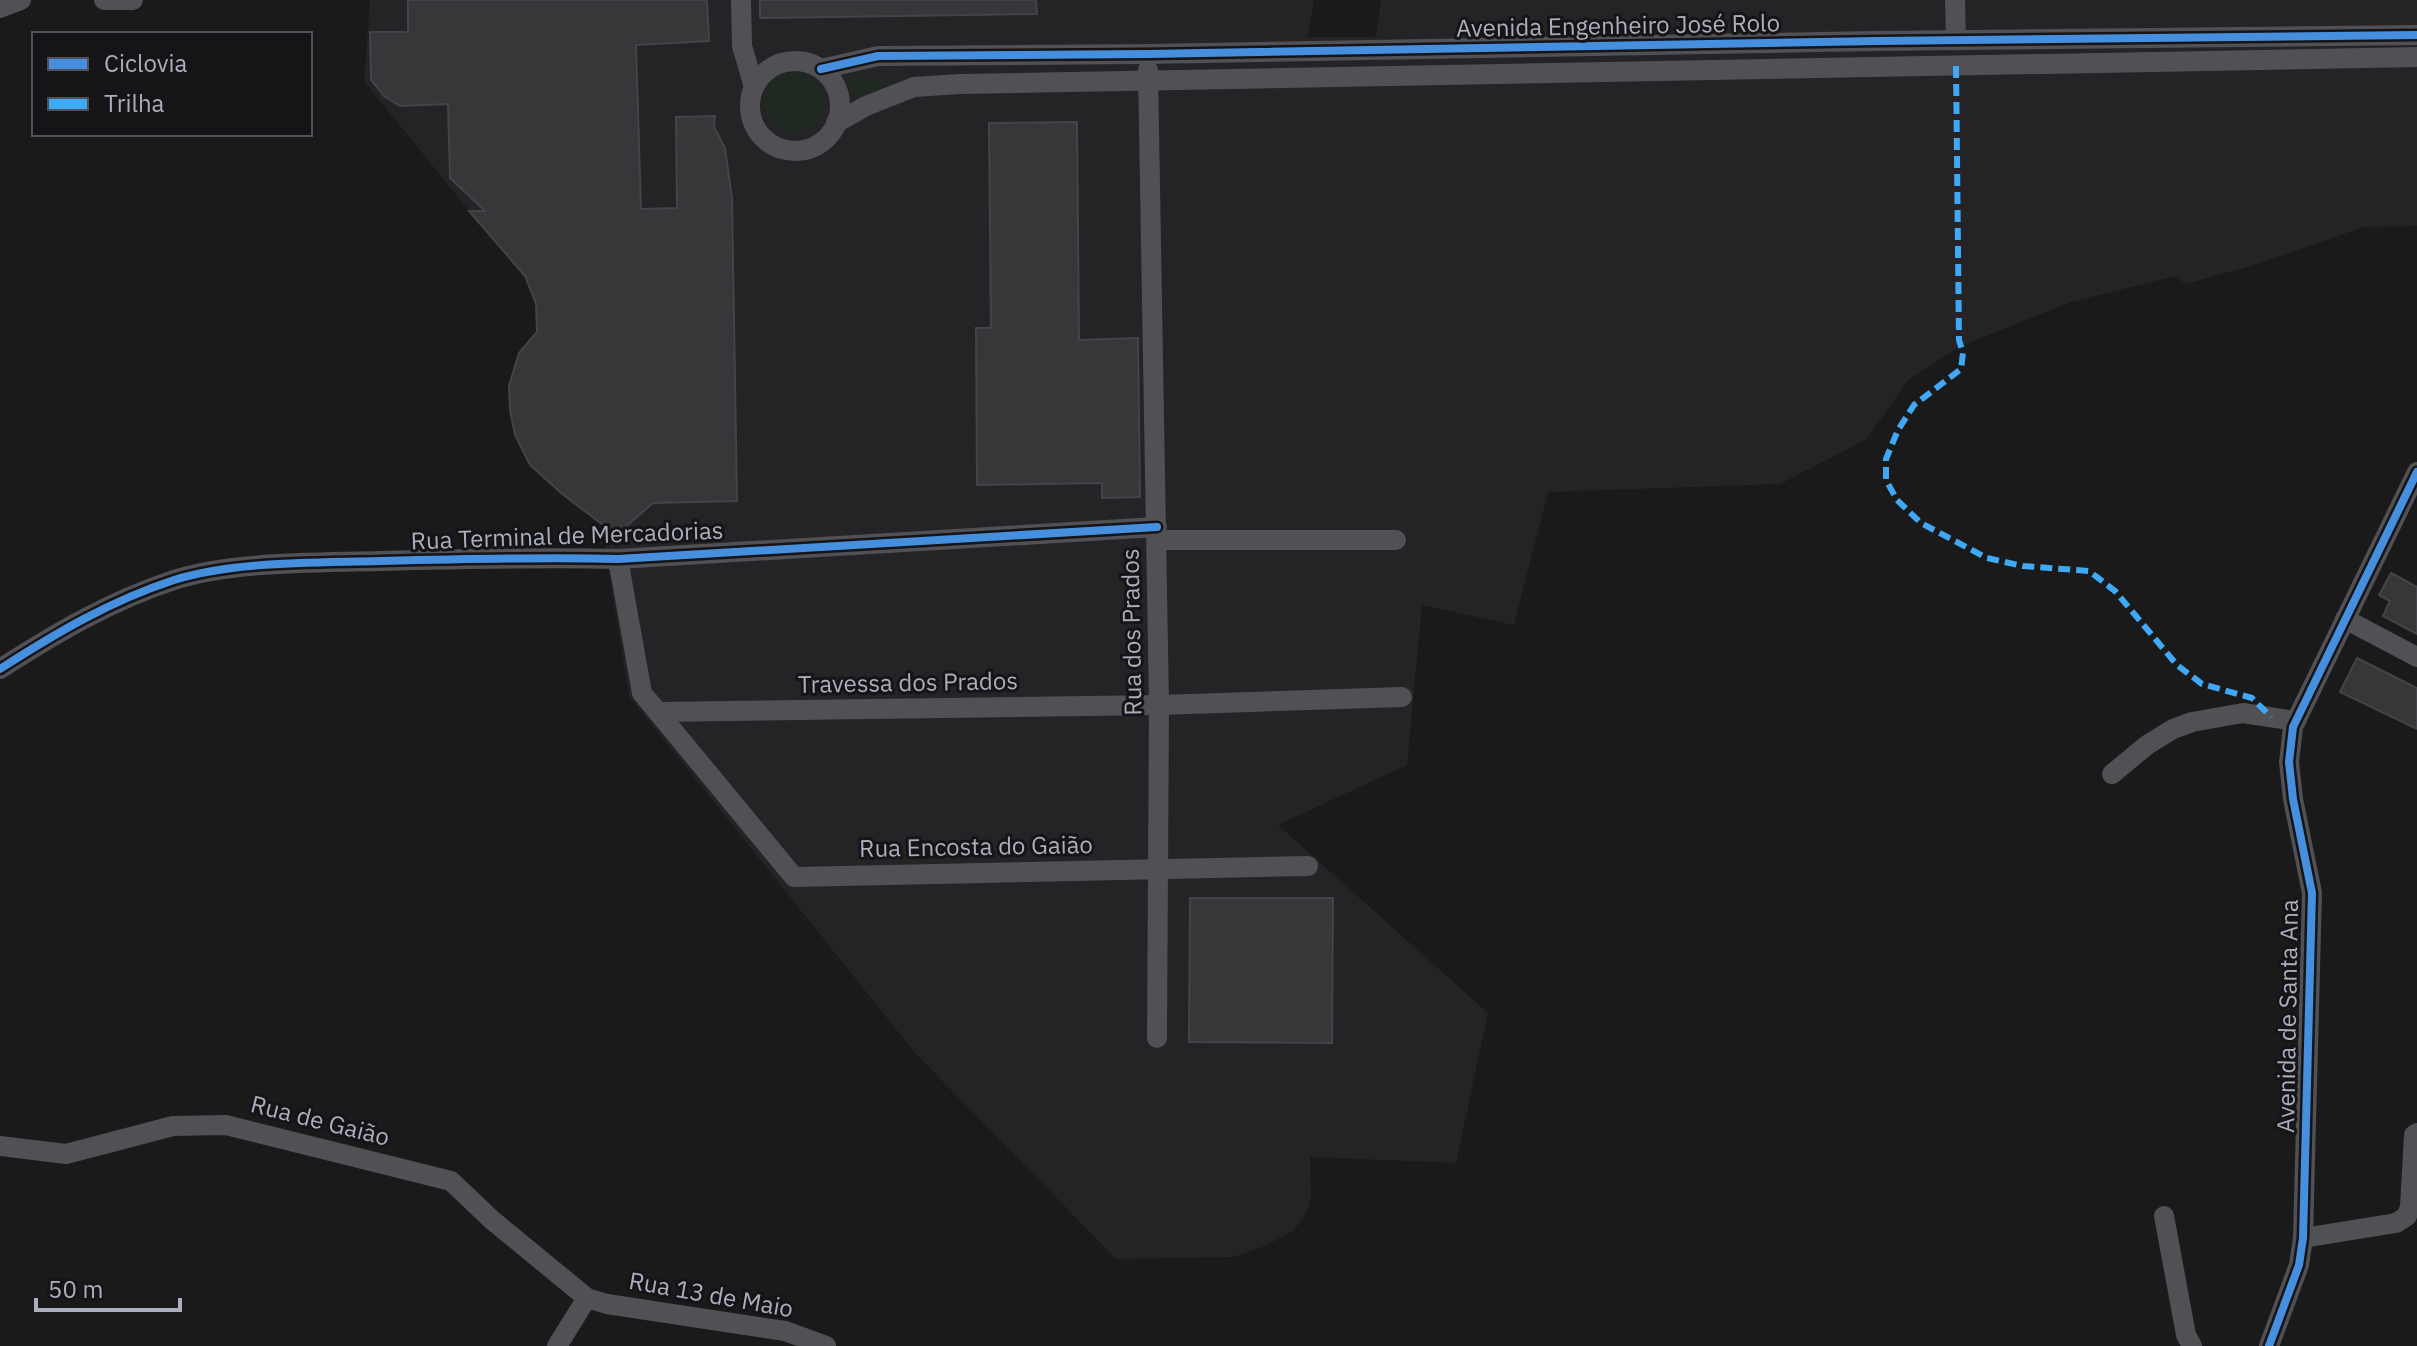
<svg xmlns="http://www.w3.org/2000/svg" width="2417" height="1346" font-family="'IBM Plex Sans',sans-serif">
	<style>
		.built { fill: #242427 }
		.green { fill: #202822 }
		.building { fill: #373739; stroke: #434447; stroke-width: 2 }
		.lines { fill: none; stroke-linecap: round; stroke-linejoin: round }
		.minor { stroke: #505055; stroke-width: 20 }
		.quiet { stroke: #3fa9f5; stroke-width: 6; stroke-dasharray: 12 6; stroke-linecap: butt }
		.cycleway-casing { stroke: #151417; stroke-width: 13 }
		.cycleway { stroke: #468fdf; stroke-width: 8 }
		.labels { text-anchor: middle; stroke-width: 6; stroke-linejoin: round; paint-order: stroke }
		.street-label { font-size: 24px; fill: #abaebc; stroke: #151417 }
	</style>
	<rect width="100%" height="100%" fill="#1a1a1b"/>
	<!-- built -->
	<path class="built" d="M370 0H1314L1308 37H1376L1381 0H2417V226L2364 227 2248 267 2185 284 2175 276 2071 302 1959 347 1908 380 1867 439 1780 484 1548 492 1514 625 1422 605 1407 765 1278 825 1488 1013 1456 1163 1310 1157 1311 1197 1306 1214 1293 1231 1265 1246 1233 1257 1116 1259 915 1053 629 696 601 522 561 493 530 465 518 440 510 410 509 386 519 353 537 332 536 304 525 276 469 211 364 81Z"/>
	<!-- green -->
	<g class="green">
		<path d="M863 67 854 75 859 80 864 75 869 80 874 75 879 80 885 74 894 83 900 78 906 84 862 102 856 100 845 77V71Z"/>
		<circle cx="794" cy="102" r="30"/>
	</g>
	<!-- building -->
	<g class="building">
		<path d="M408 0H707L709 41 636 45 641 209 677 208 676 117 715 116 714 127 725 148 732 198 737 501 653 503 616 535 561 493 530 465 515 435 510 410 509 386 519 353 537 332 536 304 525 276 469 211H485L450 178 448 104 400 106 384 96 371 80 370 32H408Z"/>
		<path d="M760 0H1036L1037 14 760 18Z"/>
		<path d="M1077 122 1079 340 1138 338 1140 497 1102 498V483L977 485 976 328H991L989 123Z"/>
		<path d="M2391 573 2417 587V634L2383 616 2390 601 2379 595Z"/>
		<path d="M2357 658 2417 688V729L2340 692Z"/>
		<path d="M1190 898H1333L1332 1043 1189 1042Z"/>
	</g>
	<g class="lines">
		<!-- minor -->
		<g class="minor">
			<path d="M104 0H133"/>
			<path d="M741 0 742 46 754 87"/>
			<path d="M1955 0 1956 40"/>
			<path d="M0 8 21 0"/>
			<circle cx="795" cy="106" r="45"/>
			<path d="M821 69 878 56 1148 54 1877 41 2417 35"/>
			<path d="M1148 70 1159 705 1157 1038"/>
			<path d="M836 123 866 106 914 87 960 84 2417 57"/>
			<path d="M1157 540H1396"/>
			<path d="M618 559 642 693 794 877 1308 866"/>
			<path d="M2345 619 2417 657"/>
			<path d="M0 669C56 633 110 601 174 580 235 561 315 563 380 561 460 559 539 557 618 559L1157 527"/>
			<path d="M658 712 1159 705 1402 697"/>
			<path d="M2112 774 2147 745 2173 729 2192 722 2243 713 2296 721"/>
			<path d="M0 1146 66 1154 173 1126 226 1125 451 1181 492 1220 587 1298 607 1304 785 1331 826 1346"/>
			<path d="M2164 1216 2186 1335 2192 1346"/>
			<path d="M2303 1238 2396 1223 2407 1216 2410 1206 2414 1135 2417 1133"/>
			<path d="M557 1346 587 1298"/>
			<path d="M2269 1346 2299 1265 2303 1238 2312 893 2293 799 2289 762 2293 727 2417 472"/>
		</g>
		<!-- quiet -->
		<path class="quiet" d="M1956 66 1959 340 1963 353 1961 369 1914 405 1898 430 1886 459V480L1897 500 1921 523 1987 558 2023 566 2089 571 2115 591 2177 665 2202 684 2252 698 2271 717"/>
		<defs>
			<g id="cycleway">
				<path d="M821 69 878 56 1148 54 1877 41 2417 35"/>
				<path d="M0 669C56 633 110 601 174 580 235 561 315 563 380 561 460 559 539 557 618 559L1157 527"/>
				<path d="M2269 1346 2299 1265 2303 1238 2312 893 2293 799 2289 762 2293 727 2417 472"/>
			</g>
		</defs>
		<!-- cycleway casing -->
		<use href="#cycleway" class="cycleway-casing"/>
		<!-- cycleway -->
		<use href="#cycleway" class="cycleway"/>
	</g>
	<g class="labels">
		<!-- street labels -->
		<g class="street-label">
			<text transform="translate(1618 26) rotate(-1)" y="8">Avenida Engenheiro José Rolo</text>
			<text transform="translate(567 536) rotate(-2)" y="8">Rua Terminal de Mercadorias</text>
			<text transform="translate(1132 632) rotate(-91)" y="8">Rua dos Prados</text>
			<text transform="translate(908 683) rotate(-1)" y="8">Travessa dos Prados</text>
			<text transform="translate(976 847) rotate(-1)" y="8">Rua Encosta do Gaião</text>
			<text transform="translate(2288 1016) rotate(-89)" y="8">Avenida de Santa Ana</text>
			<text transform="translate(320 1121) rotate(14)" y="8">Rua de Gaião</text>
			<text transform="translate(711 1295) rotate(10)" y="8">Rua 13 de Maio</text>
		</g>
	</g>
	<!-- legend -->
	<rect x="32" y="32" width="280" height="104" fill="#151417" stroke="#515259" stroke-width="2"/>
	<rect x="48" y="58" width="40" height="12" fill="#468fdf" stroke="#515259" stroke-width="2"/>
	<text x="104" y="72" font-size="24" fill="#abaebc">Ciclovia</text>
	<rect x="48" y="98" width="40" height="12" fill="#3fa9f5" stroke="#515259" stroke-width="2"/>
	<text x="104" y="112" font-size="24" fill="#abaebc">Trilha</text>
	<!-- scale -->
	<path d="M36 1298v12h144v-12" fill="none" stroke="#abaebc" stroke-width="4"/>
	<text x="48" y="1298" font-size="24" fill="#abaebc" stroke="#151417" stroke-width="6" paint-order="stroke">50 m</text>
</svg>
